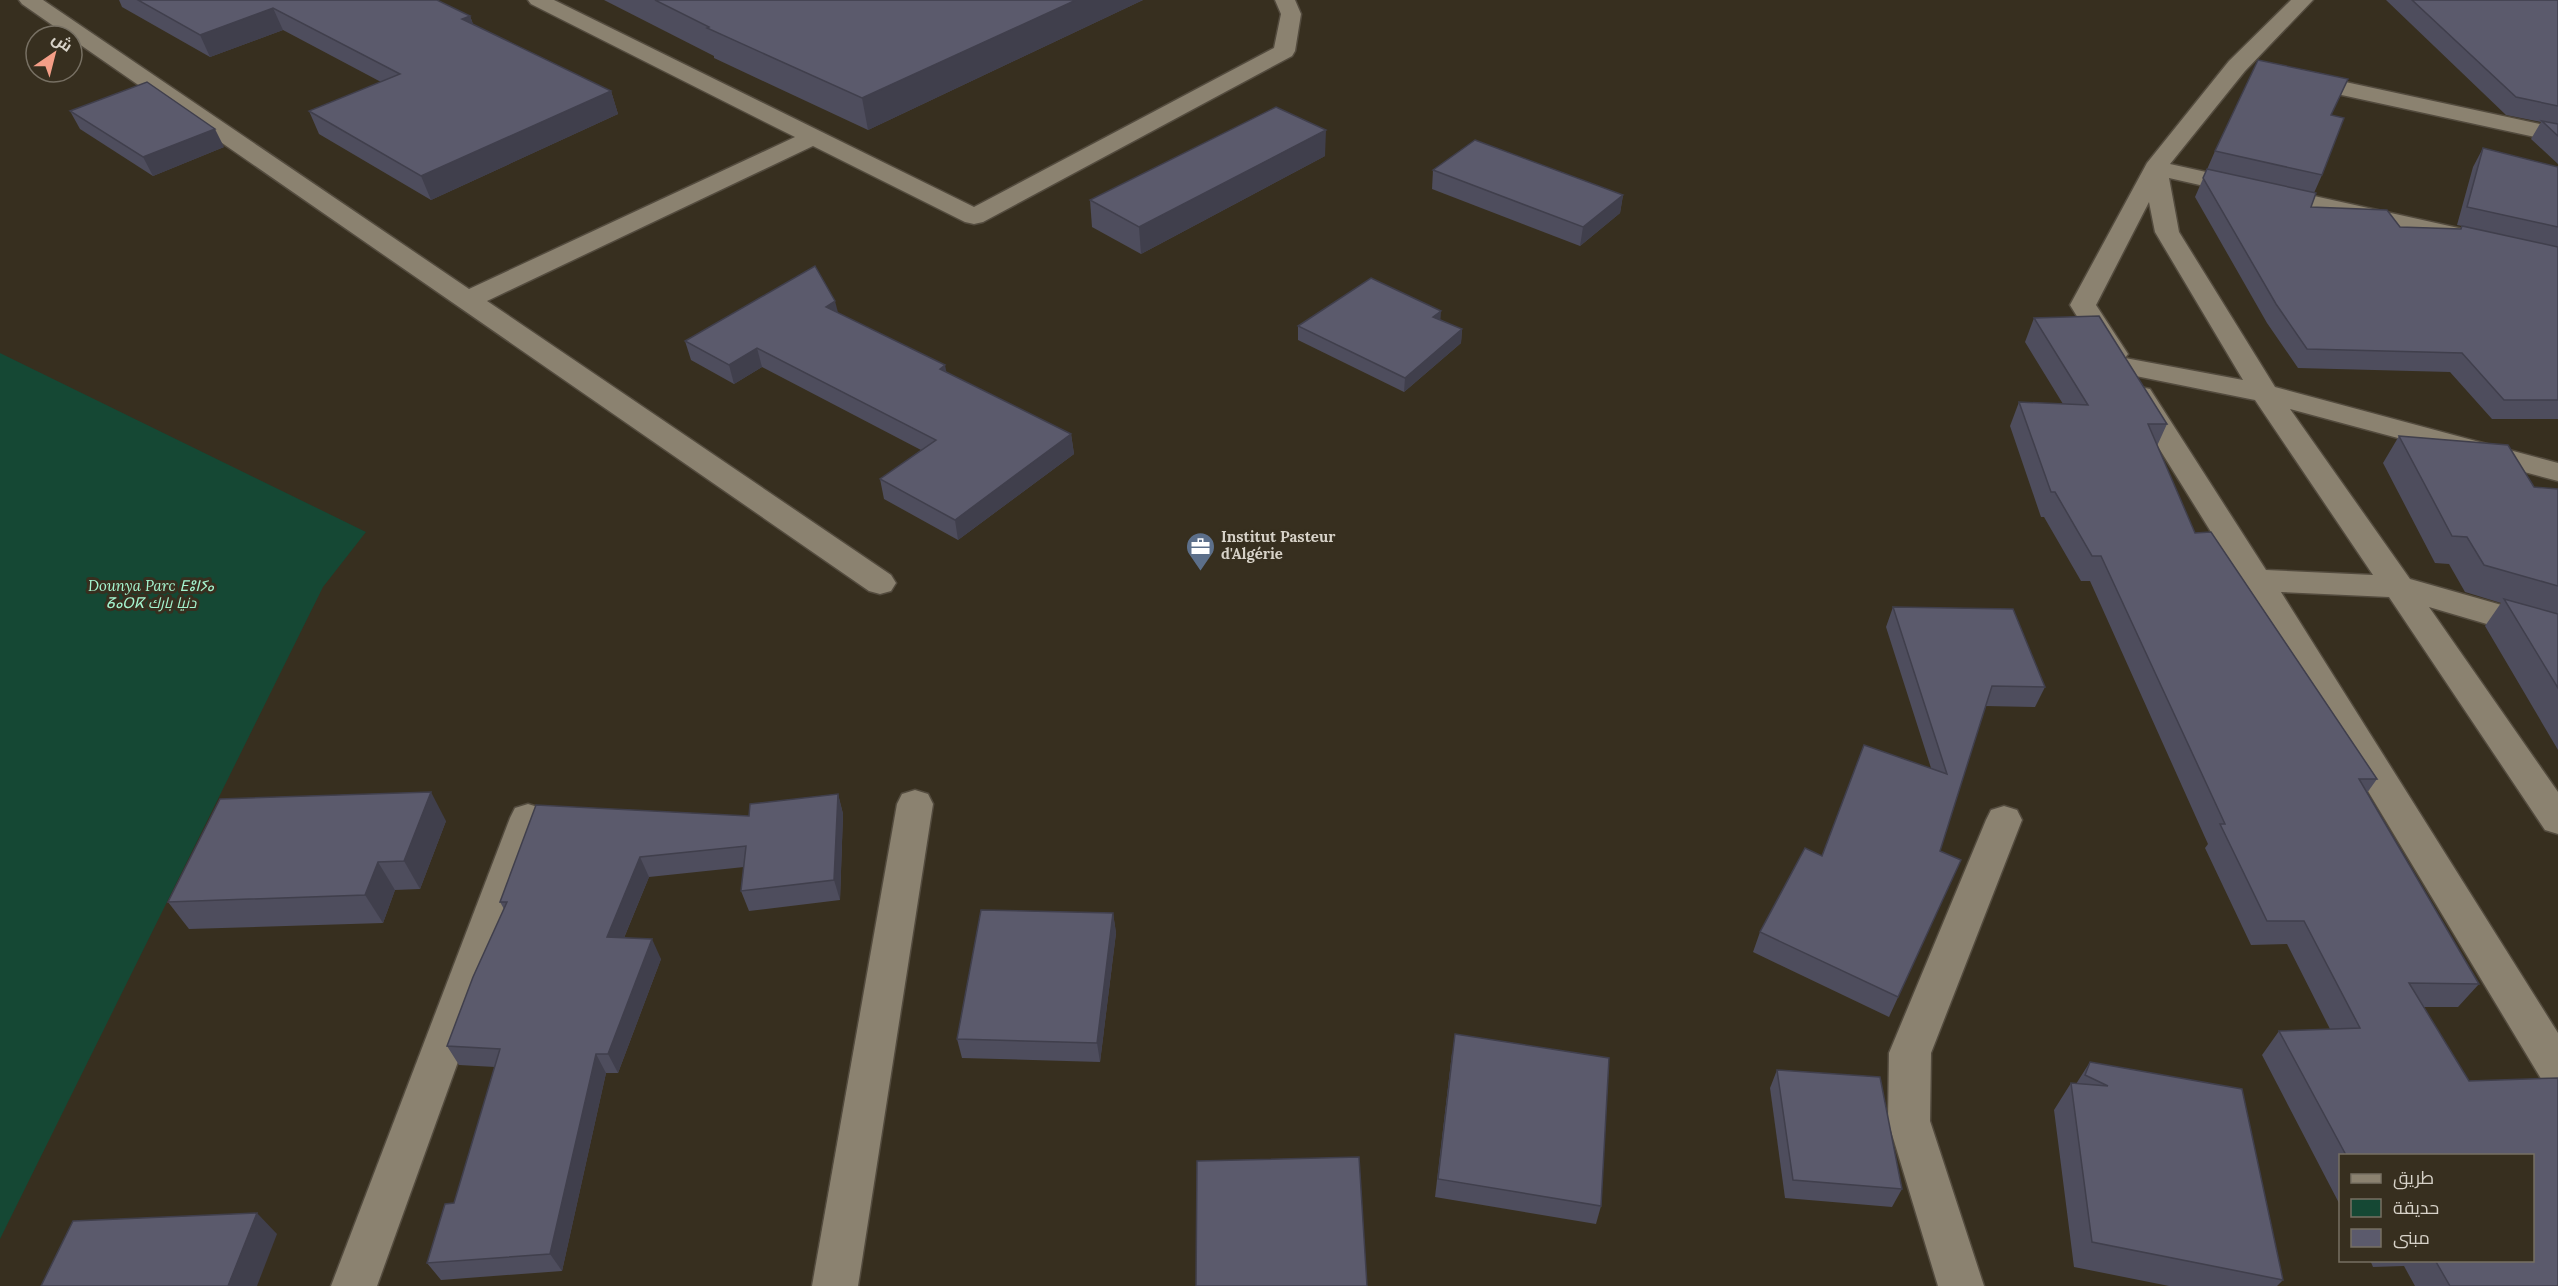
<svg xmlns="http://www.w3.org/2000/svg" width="2558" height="1286" font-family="Lora,Cairo,'Noto Sans Tifinagh',serif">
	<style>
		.green { fill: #154834 }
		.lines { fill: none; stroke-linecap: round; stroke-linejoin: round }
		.minor-casing { stroke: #534b3e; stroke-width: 3 }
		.minor { fill: #8b8270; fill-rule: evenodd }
		.wall { fill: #4e4d5d }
		.shaded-wall { fill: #403f4c }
		.building { fill: #5b5a6c; stroke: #403f4c; stroke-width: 1.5 }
		.labels { text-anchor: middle; stroke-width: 6; stroke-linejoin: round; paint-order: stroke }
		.poi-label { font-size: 15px; font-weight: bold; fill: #d7d2c8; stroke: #372f1f; text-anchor: start }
		.park-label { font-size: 15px; font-style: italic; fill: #a5f5d0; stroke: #372f1f }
	</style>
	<rect width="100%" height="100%" fill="#372f1f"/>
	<!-- green -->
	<path class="green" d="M0 353 366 532 323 587 0 1239Z"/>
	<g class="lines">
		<defs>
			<g id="minor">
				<path d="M19 0H43L469 289 795 137 531 4 528 0H554L974 207 1274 48 1281 14 1275 0H1295L1301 14 1295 51 1292 56 983 222 974 224 965 222 813 146 487 301 891 575 896 583 891 591 880 594 869 591 72 39V36H68L22 4Z"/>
				<path d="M2291 0H2313L2245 71 2170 164 2463 229 2472 232 2476 237 2472 242 2463 245 2169 178 2179 232 2275 387 2558 463V481L2290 409 2410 579 2558 621V645L2429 607 2558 792V834L2545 830 2389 597 2281 592 2558 1033V1087L2543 1082 2244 585 2126 395 2130 389 2140 387 2150 389 2266 570 2373 575 2255 400 2111 371 2107 365 2110 361 2104 360 2070 305 2147 163 2229 61ZM2149 202 2155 232 2243 380 2125 358 2128 354 2096 305Z"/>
				<path d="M2299 72 2558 128V142L2291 84 2288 79 2291 74Z"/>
				<path d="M915 790 928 794 933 804 858 1286H812L897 804 902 794Z"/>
				<path d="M528 804 541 808 546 818 377 1286H331L510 818 515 808Z"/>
				<path d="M2004 806 2017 810 2022 820 1931 1053 1930 1121 1984 1286H1938L1888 1121 1889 1053 1986 820 1991 810Z"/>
			</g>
		</defs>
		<!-- minor casing -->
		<use href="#minor" class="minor-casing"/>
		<!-- minor -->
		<use href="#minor" class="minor"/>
	</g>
	<!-- wall -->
	<g class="wall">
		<path d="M119 0H437L470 16 473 24 611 91 618 114 431 200 319 134 309 111 381 82 283 30 210 57 122 7Z"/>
		<path d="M604 0H1143L868 130 714 58V56Z"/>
		<path d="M2386 0H2558V164L2531 139 2541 122 2506 115Z"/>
		<path d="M70 111 224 147 153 176 80 129Z"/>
		<path d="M2331 115 2322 175 2314 193 2311 207 2400 227 2460 229 2462 226 2457 225 2473 167 2483 148 2558 167V419H2492L2450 372 2298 368 2267 323 2195 197 2215 151Z"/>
		<path d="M1325 156 1141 254 1092 227 1090 200Z"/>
		<path d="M1433 170 1623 195 1620 213 1580 246 1432 189Z"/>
		<path d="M838 313 946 372 1071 434 1074 454 958 540 884 499 880 479 921 450 762 367 734 384 691 360 685 341Z"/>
		<path d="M2099 316 2167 424 2157 446 2195 533 2211 532 2377 779 2367 793 2479 984 2458 1007H2423L2469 1081 2558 1078V1286H2415L2404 1266 2373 1267 2370 1260H2532V1155H2340V1205L2262 1055 2279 1031 2330 1029 2287 944 2251 945 2205 848 2208 844 2090 581H2081L2044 517H2041L2010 426 2019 402 2063 404 2025 342 2034 318Z"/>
		<path d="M1441 320 1462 329 1461 343 1404 392 1298 340V326Z"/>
		<path d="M2399 436 2534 487 2558 489V750L2485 626 2501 603 2465 592 2449 564 2435 563 2383 463Z"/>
		<path d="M1893 607 2045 687 2035 707 1985 706 1940 851 1961 860 1889 1017 1753 952 1760 932 1822 856 1931 768 1886 627Z"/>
		<path d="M838 794 843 814 840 900 749 911 741 891 744 867 649 877 624 938 661 959 618 1073H606L562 1271 441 1280 427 1263 454 1203 495 1067 459 1065 447 1046 504 909 500 902 749 816Z"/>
		<path d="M446 821 420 889 395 890 383 923 189 929 168 902Z"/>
		<path d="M1113 913 1116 933 1100 1062 962 1058 957 1039Z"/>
		<path d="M1452 1053 1601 1206 1596 1224 1435 1197Z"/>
		<path d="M2090 1062 2283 1280 2277 1286H2169L2074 1267 2054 1110 2071 1083 2076 1084Z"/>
		<path d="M1777 1070 1902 1189 1892 1207 1785 1198 1770 1088Z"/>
	</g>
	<!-- shaded-wall -->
	<g class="shaded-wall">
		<path d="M1076 0H1143L868 130 862 98Z"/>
		<path d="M273 8 283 30 210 57 200 35Z"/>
		<path d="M470 16 478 38 462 19Z"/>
		<path d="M611 91 618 114 431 200 421 176Z"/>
		<path d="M215 129 224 147 153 176 143 157Z"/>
		<path d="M1326 130 1325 156 1141 254 1139 227Z"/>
		<path d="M1623 195 1620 213 1580 246 1583 227Z"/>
		<path d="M835 301 840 320 826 307Z"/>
		<path d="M1441 311 1440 326 1433 317Z"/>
		<path d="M1462 329 1461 343 1404 392 1405 378Z"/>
		<path d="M757 348 762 367 734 384 729 365Z"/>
		<path d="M945 365 949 385 940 369Z"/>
		<path d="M1071 434 1074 454 958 540 955 520Z"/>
		<path d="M431 792 446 821 420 889 404 861Z"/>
		<path d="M838 794 843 814 840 900 834 880Z"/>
		<path d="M640 857 649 877 616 957 607 937Z"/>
		<path d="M378 862 395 890 383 923 365 895Z"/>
		<path d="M1113 913 1116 933 1100 1062 1097 1043Z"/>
		<path d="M652 939 661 959 618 1073 608 1054Z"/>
		<path d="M596 1054 606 1073 562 1271 550 1254Z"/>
		<path d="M257 1213 277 1234 257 1286H228Z"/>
	</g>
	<!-- building -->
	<g class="building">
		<path d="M138 0H437L470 16 462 19 611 91 421 176 309 111 400 74 273 8 200 35Z"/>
		<path d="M655 0H1076L862 98 707 28 709 27Z"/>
		<path d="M2412 0H2558V106L2516 97Z"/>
		<path d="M2258 60 2348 79 2331 115 2344 118 2322 175 2215 151Z"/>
		<path d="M147 82 215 129 143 157 70 111Z"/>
		<path d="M1276 107 1326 130 1139 227 1090 200Z"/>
		<path d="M2542 121 2558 124V136Z"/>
		<path d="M1475 140 1623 195 1583 227 1433 170Z"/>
		<path d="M2483 148 2558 167V227L2467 207Z"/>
		<path d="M2207 169 2316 193 2311 207 2387 210 2400 227 2461 229 2462 226 2558 247V400H2504L2462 353 2307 349 2276 304 2203 178Z"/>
		<path d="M815 266 835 301 826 307 945 365 940 369 1071 434 955 520 880 479 936 440 757 348 729 365 685 341Z"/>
		<path d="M1371 278 1441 311 1433 317 1462 329 1405 378 1298 326Z"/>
		<path d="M2099 316 2167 424H2148L2195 533 2211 532 2377 779H2359L2479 984 2409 983 2469 1081 2558 1078V1286H2450L2435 1260H2532V1155H2346L2279 1031 2360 1028 2304 921H2267L2220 824H2225L2101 556H2092L2055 492H2051L2019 402 2088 405 2034 318Z"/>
		<path d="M2399 436 2508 445 2534 487 2558 489V586L2484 565 2467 537 2452 536Z"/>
		<path d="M2504 599 2558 614V688Z"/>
		<path d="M1893 607 2013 609 2045 687 1992 686 1940 851 1961 860 1898 997 1760 932 1805 848 1822 856 1864 745 1947 774Z"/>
		<path d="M431 792 404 861 378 862 365 895 168 902 220 799Z"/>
		<path d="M838 794 834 880 741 891 746 846 640 857 607 937 652 939 608 1054H596L550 1254 427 1263 445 1204 454 1203 500 1049 447 1046 473 977 507 902H500L536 805 749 816 750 804Z"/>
		<path d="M981 910 1113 913 1097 1043 957 1039Z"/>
		<path d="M1455 1034 1609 1058 1601 1206 1438 1179Z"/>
		<path d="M2090 1062 2242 1089 2283 1280 2092 1242 2071 1083 2108 1086 2085 1075Z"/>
		<path d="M1777 1070 1880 1077 1902 1189 1793 1180Z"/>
		<path d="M1359 1157 1367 1286H1196L1197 1161Z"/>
		<path d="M257 1213 228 1286H41L73 1221Z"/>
	</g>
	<!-- icons -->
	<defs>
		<symbol id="office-pin" viewBox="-11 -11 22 30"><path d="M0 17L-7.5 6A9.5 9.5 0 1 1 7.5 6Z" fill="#5c6f8a" stroke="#372f1f"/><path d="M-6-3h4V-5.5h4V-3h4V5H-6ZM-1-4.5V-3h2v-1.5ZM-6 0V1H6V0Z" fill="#fff"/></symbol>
	</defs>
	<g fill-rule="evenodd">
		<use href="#office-pin" x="1184" y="530" width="33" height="45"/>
	</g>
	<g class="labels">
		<!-- poi labels -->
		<g class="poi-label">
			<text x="1221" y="542">Institut Pasteur<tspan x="1221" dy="17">d'Algérie</tspan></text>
		</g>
		<!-- park labels -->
		<g class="park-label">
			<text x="151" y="591">Dounya Parc ⴹⵓⵏⵢⴰ<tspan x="151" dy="17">ⵒⴰⵔⴽ دنيا بارك</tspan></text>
		</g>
	</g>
	<!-- legend -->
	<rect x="2339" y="1154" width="195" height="108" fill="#372f1f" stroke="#777063" stroke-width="1.5"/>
	<rect x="2351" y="1174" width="30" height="9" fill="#8b8270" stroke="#777063" stroke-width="1.5"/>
	<text x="2393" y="1184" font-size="18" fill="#d7d2c8">طريق</text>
	<rect x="2351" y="1199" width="30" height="18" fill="#154834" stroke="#777063" stroke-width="1.5"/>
	<text x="2393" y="1214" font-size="18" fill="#d7d2c8">حديقة</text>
	<rect x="2351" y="1229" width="30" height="18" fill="#5b5a6c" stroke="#777063" stroke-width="1.5"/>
	<text x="2393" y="1244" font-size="18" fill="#d7d2c8">مبنى</text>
	<!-- north arrow -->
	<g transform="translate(54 54) rotate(35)"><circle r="28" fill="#372f1f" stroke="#777063" stroke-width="1.5"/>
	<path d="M0-4.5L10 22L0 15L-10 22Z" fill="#f49e87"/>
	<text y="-9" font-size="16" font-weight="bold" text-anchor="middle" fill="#d7d2c8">ش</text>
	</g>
</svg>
